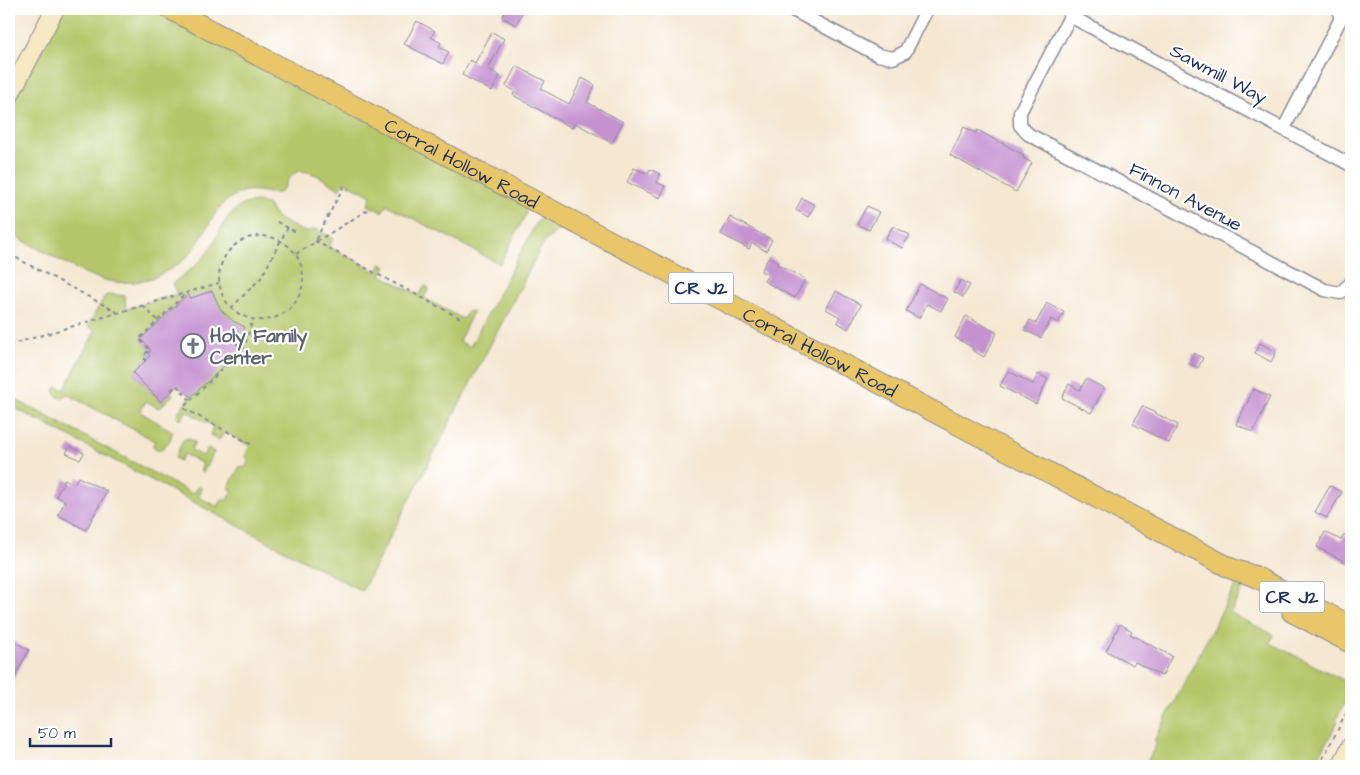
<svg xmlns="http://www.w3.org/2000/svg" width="1360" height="775" font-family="'Architects Daughter',sans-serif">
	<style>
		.green { fill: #b5c76a; stroke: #687b64 }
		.building { fill: #c592d0 }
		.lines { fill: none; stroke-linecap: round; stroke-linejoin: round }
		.minor-casing { stroke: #888b98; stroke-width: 15 }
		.secondary-casing { stroke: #888b98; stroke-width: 20 }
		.primary-casing { stroke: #888b98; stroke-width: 22 }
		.path { stroke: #888b98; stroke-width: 2; stroke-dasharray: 4 4; stroke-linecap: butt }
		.minor { stroke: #fff; stroke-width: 12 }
		.secondary { stroke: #f6e9c3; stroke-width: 18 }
		.primary { stroke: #e9c769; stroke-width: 20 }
		.labels { text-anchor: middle; stroke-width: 4.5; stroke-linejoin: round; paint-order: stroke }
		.shield { fill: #fff; stroke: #5f6d8e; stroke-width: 1 }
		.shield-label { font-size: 18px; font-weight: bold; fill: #1b2f5e }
		.street-label { font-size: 19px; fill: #1b2f5e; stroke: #fff }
		.worship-label { font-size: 19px; font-weight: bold; fill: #5b616d; stroke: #fff; text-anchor: start }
	</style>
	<rect width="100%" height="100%" fill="#fff"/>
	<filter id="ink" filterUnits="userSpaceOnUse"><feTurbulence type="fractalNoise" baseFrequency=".02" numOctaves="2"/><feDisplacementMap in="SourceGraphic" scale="10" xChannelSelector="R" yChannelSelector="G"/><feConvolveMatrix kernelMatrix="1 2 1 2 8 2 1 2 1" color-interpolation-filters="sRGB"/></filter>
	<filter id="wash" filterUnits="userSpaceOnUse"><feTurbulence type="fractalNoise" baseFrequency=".0096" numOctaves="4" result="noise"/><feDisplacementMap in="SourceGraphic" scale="20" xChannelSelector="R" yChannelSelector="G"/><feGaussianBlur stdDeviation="1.12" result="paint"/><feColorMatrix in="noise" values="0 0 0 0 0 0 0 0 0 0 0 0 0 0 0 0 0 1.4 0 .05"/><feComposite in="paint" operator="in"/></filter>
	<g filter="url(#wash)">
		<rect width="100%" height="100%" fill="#f5e7d1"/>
		<!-- green -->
		<g class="green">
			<path d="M61 9H158L525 203 526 214 500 264 387 205 382 212 368 205 371 196 345 182 339 189C328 182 303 162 291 176 286 181 285 188 279 193 266 194 256 188 242 192 217 201 211 223 198 243 189 258 173 269 157 276 118 291 93 278 59 260 43 251 26 242 9 233V108Z"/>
			<path d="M261 202 268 205 277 218 302 231 307 232 315 229 333 238 329 247 377 272 381 264 386 266 381 275 419 295 425 286 429 288 424 298 463 319 468 311 473 312 459 341 470 347 538 220 547 215 566 224 544 242 362 591 9 405V396L193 494 199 486 202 489 198 497 218 507 222 499 227 501 233 490 228 488 240 466 245 468 249 460 245 456 250 446 225 432 219 440 210 435 213 426 186 411 182 419H179L177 415C184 398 225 364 240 350L235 343 240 341 245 327C227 320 219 308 212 291L197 296 198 299 141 339 151 350 148 354 154 359 142 364 133 373 161 402 171 392 173 395 159 408 146 401 140 412 172 431C173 438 166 447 159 450L152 446 155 441 67 394 62 399 56 395 54 390 57 386 64 390 95 331 88 326 105 296 110 294 125 296 126 309 177 294 173 284 174 282C186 273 198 265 207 253 223 231 226 201 261 202Z"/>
			<path d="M188 438 195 442 191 450 203 456 208 448 214 452 203 473 200 471 203 464 184 454 180 461 175 458 183 440Z"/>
			<path d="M1238 580 1244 586 1231 612 1236 616 1274 635 1270 643 1351 684V690L1336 720 1338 721 1314 766H1145L1157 743 1154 741Z"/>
		</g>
		<g id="blocks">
			<!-- building -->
			<g class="building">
				<path d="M507 9H524L516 25 502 17Z"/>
				<path d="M417 21 435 31 431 37 441 43 439 47 449 52 443 64 404 44Z"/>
				<path d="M492 32 504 39 488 69 500 76 492 91 462 75 470 60 475 63Z"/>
				<path d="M516 66 545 81 541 89 569 104 582 78 595 85 587 102 623 122 612 143 575 123 572 128 513 95 515 91 506 86Z"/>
				<path d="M964 127 976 133 977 130 1013 149 1024 155 1023 158 1032 163 1016 192 950 155Z"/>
				<path d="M634 168 648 174 650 169 660 174 656 182 665 186 660 198 627 182Z"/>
				<path d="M802 198 815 205 808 217 796 210Z"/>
				<path d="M867 206 879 212 869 230 857 224Z"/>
				<path d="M730 217 772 240 766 251 752 243 749 249 721 234Z"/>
				<path d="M893 226 910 235 902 248 885 239Z"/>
				<path d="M769 257 778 262 777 264 805 279 795 298 764 281 768 275 761 271Z"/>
				<path d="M961 280 970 285 963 297 954 292Z"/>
				<path d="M920 284 948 299 941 311 927 304 919 318 906 311Z"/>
				<path d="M212 291 221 310 233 321 245 327 238 347 241 350 191 397 178 385 161 402 133 373 150 356 148 353 151 350 141 339 188 294 191 298Z"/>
				<path d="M836 291 861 305 848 329 837 322 840 317 826 309Z"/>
				<path d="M1047 303 1064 312 1058 323 1051 319 1041 338 1025 330 1030 320 1036 323Z"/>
				<path d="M966 316 997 333 984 357 972 350 973 348 955 337Z"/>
				<path d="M1260 343 1276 352 1271 362 1255 353Z"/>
				<path d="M1194 353 1203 358 1198 368 1189 363Z"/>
				<path d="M1008 371 1033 384 1038 374 1048 379 1036 404 1000 386Z"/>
				<path d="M1086 379 1104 388 1091 413 1062 398 1069 384 1080 390Z"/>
				<path d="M1254 389 1270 397 1253 432 1236 424Z"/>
				<path d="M1142 406 1178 425 1169 443 1133 424Z"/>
				<path d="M70 446 84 453 80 460 66 453Z"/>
				<path d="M78 477 107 491 86 530 58 515 65 501 56 496 65 479 74 484Z"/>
				<path d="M1330 486 1342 492 1327 518 1315 512Z"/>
				<path d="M1325 532 1341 540 1344 535 1351 539V565L1317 547Z"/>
				<path d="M1120 624 1132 631 1130 634 1172 656 1162 676 1135 662 1133 665 1106 651Z"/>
				<path d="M9 639 29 650 9 688Z"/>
			</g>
		</g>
	</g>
	<g filter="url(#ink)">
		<use href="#blocks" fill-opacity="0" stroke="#888b98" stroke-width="1"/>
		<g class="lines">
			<defs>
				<g id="minor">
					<path d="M791 9 878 55 893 58 905 52 927 9"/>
					<path d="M1074 9 1020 112V125L1028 134 1325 290 1340 293 1351 283"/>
					<path d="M1070 16 1351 165"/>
					<path d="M1284 128 1340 20V9"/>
				</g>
				<g id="secondary">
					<path d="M9 96 55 9"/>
					<path d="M1341 766 1351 746"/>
				</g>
				<g id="primary">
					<path id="s1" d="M170 9 1232 569 1254 576 1351 626"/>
					<path d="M1292 612 1351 643"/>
				</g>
			</defs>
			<!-- minor casing -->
			<use href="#minor" class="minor-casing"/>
			<!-- secondary casing -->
			<use href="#secondary" class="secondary-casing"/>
			<!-- primary casing -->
			<use href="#primary" class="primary-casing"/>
			<!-- path -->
			<g class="path">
				<path d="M277 222 298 233"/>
				<circle cx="261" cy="278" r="42"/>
				<path d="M316 239 345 184"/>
				<path d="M315 241 462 319"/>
				<path d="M9 254 117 312"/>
				<path d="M296 254 371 208"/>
				<path d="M143 306 158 321"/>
				<path d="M231 308 261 278 288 227"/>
				<path d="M236 343 243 350"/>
				<path d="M9 345 219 283"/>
				<path d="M145 362V354L150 350 139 339 185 294"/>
				<path d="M171 390 176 385 190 400"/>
				<path d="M251 444 183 408 244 348 253 319"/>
				<path d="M1319 766 1351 704"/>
			</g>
			<!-- minor -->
			<use href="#minor" class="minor"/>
			<!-- secondary -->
			<use href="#secondary" class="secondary"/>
			<!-- primary -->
			<use href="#primary" class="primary"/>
		</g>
	</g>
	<!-- icons -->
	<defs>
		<symbol id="church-ring" viewBox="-11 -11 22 22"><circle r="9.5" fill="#fff" stroke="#6b7280" stroke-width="1.5"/><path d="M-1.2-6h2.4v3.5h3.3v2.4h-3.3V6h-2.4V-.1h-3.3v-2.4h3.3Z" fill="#6b7280"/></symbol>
	</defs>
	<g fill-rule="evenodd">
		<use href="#church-ring" x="179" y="332" width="28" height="28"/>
	</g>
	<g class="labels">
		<!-- shield labels -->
		<g class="shield">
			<rect x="668.5" y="272.5" width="65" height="31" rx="4"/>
			<rect x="1259.5" y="581.5" width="65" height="31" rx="4"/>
		</g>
		<g class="shield-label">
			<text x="701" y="294">CR J2</text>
			<text x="1292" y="603">CR J2</text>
		</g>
		<!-- street labels -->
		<g class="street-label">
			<text transform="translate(1219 73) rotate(28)" y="7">Sawmill Way</text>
			<text dy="7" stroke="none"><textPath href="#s1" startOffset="330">Corral Hollow Road</textPath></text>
			<text transform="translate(1186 196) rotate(28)" y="7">Finnon Avenue</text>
			<text dy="7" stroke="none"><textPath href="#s1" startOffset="735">Corral Hollow Road</textPath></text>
		</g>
		<!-- worship labels -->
		<g class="worship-label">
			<text x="210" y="342">Holy Family<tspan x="210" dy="22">Center</tspan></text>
		</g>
	</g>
	<!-- margin -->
	<rect width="1360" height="775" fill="none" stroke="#fff" stroke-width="30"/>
	<!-- scale -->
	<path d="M30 738v8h81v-8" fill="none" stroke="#1b2f5e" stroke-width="2.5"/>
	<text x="38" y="738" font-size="15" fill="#1b2f5e" stroke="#ffffff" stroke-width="4" paint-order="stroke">50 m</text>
</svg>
